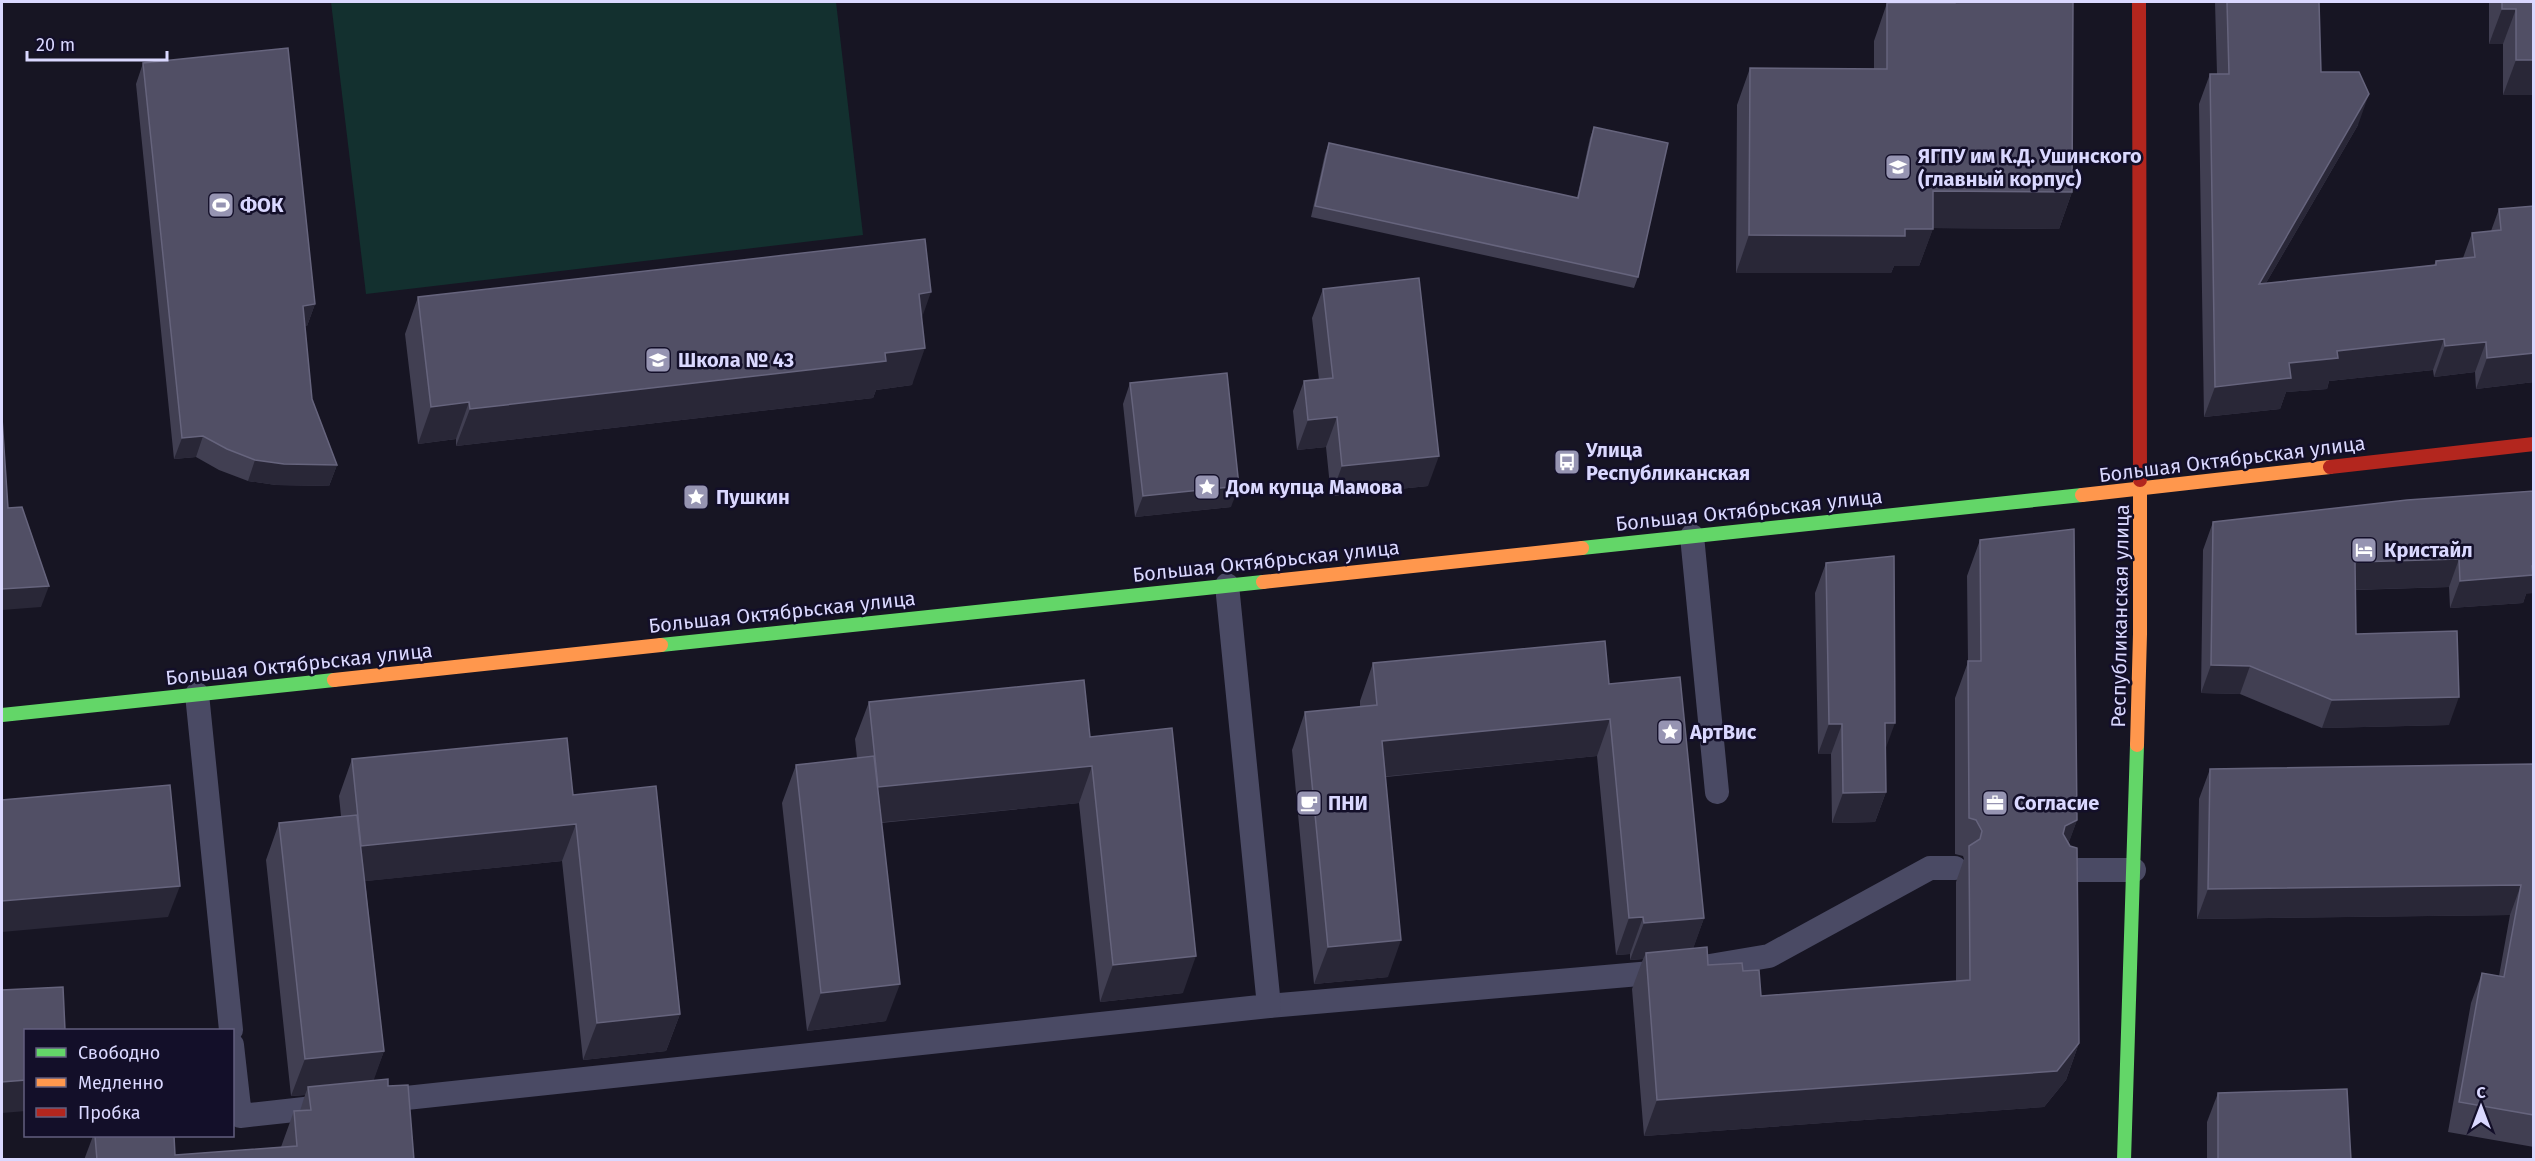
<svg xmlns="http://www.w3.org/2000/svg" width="2535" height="1161" font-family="'Fira Sans',sans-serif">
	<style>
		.pitch { fill: #13302f }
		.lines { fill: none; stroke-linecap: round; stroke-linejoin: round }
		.lane { stroke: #4a4a64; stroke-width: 24 }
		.fast { stroke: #63d668; stroke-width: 14 }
		.slow { stroke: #ff974d; stroke-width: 14 }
		.jam { stroke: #b3261e; stroke-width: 14 }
		.wall { fill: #413f52 }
		.shaded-wall { fill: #292737 }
		.building { fill: #514f65; stroke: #66647d; stroke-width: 1.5 }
		.labels { text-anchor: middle; stroke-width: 5; stroke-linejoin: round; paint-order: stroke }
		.poi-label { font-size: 20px; font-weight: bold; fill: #dad8ff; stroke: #130f29; text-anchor: start }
		.street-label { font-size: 20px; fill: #dad8ff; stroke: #130f29 }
	</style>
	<rect width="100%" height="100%" fill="#171523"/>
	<!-- pitch -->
	<path class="pitch" d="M331 2H836L863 235 366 294Z"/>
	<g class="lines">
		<!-- lane -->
		<g class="lane">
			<path d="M1692 536 1717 792"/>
			<path d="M197 694 231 1030"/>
			<path d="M2064 870H2134"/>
			<path d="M1269 1006 1686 970 1769 956 1930 868H1955"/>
			<path d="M232 1045 240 1116 331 1106"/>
			<path d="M378 1101 1269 1006 1227 585"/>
		</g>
		<!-- fast -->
		<g class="fast">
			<path d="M1582 548 2082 495"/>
			<path d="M661 645 1263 582"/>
			<path d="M2 715 334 680"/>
			<path d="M2124 1160 2137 745"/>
		</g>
		<!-- slow -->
		<g class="slow">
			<path d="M2082 495 2330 467"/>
			<path d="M1263 582 1582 548"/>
			<path d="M334 680 661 645"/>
			<path d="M2137 745 2140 634V480"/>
		</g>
		<!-- jam -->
		<g class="jam">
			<path d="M2139 2 2140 480"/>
			<path d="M2330 467 2534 444"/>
		</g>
	</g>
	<!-- wall -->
	<g class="wall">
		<path d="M1942 2H2073L2072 192 2059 229 1933 228 1919 266H1894L1891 273H1736L1737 105 1750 68 1874 69V41L1887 3H1942Z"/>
		<path d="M2215 2H2319L2321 72 2358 125 2266 283 2434 265 2436 261 2463 258 2472 233 2491 231 2499 209 2534 206V382L2476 389 2475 372 2434 377 2433 370 2329 381 2327 389 2286 392 2280 409 2204 417 2199 104 2210 74H2217Z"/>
		<path d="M2489 2H2534V95H2503V44H2489Z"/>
		<path d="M143 63 315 304 307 326H305L312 399 337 465 329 486 276 485 248 481 219 470 196 457 174 459 136 84Z"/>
		<path d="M1594 127 1638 277 1634 288 1311 217 1325 154 1329 143 1577 198 1590 138Z"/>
		<path d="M1323 289 1428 486 1331 496 1326 447 1297 450 1293 411 1304 381 1319 380 1312 318Z"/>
		<path d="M418 297 922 318 912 385 876 390 873 398 456 446V439L418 444 405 334Z"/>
		<path d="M1130 383 1231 507 1135 517 1123 404Z"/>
		<path d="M2407 500 2526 594 2523 603 2450 608 2449 587 2355 590 2356 634 2449 725 2322 728 2240 694 2201 693 2203 550 2213 522Z"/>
		<path d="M1980 540 2077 820 2068 844 2079 1043 2066 1080 2044 1107 1644 1136 1632 989 1643 959 1630 960V954L1616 955 1597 756 1386 777 1388 977 1314 984 1292 750 1305 712 1360 707V701L1373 663 1609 684 1704 918 1693 948 1708 965 1743 971 1761 996 1956 981V882L1964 859 1963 856 1955 854V698L1968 662 1967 576Z"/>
		<path d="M1826 563 1886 792 1875 822 1832 823 1831 754H1818L1815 593Z"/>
		<path d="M869 702 1090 737 1183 993 1100 1002 1079 803 881 823 886 1021 807 1031 782 803 796 765 857 758 855 739Z"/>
		<path d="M352 759 573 795 680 1014 666 1051 583 1060 562 861 365 881 384 1051 373 1080 388 1086 414 1160H84L93 1136H174L175 1155 281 1147 294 1111H300L305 1095 291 1096 266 860 279 823 341 816 339 796Z"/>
		<path d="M2534 764V1147L2448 1132 2471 1003 2482 973 2499 976 2510 915 2197 919 2199 799 2210 769Z"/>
		<path d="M2218 1093 2351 1160H2207V1122Z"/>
	</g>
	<!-- shaded-wall -->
	<g class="shaded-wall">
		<path d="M2502 9H2516L2503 44H2489Z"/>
		<path d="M2516 60H2534V95H2503Z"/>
		<path d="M2369 94 2358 125 2248 314 2259 284Z"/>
		<path d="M1933 191 2072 192 2059 229 1920 228Z"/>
		<path d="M1905 229H1933L1919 266H1894L1891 273H1736L1749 235Z"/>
		<path d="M931 292 918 329 919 294Z"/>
		<path d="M315 304 307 326 295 327 303 306Z"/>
		<path d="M2444 339 2433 370 2329 381 2327 389 2286 392 2280 409 2204 417 2215 387 2289 363 2337 351Z"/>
		<path d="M2486 342 2475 372 2434 377 2445 346Z"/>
		<path d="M925 348 912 385 876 390 873 398 456 446 470 409Z"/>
		<path d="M2534 353V382L2476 389 2487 358Z"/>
		<path d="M469 402 456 439 418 444 431 407Z"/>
		<path d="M1337 417 1326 447 1297 450 1308 420Z"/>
		<path d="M203 436 196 457 174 459 182 438Z"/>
		<path d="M1439 456 1428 486 1331 496 1342 466Z"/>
		<path d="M255 460 337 465 329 486 276 485 248 481Z"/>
		<path d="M1239 486 1231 507 1135 517 1143 496Z"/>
		<path d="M2459 559 2449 587 2345 590 2355 562Z"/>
		<path d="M2534 566V593L2526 594 2523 603 2450 608 2460 581Z"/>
		<path d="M49 586 41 607 2 610V589Z"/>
		<path d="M2211 665 2250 666 2240 694 2201 693Z"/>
		<path d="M2459 697 2449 725 2322 728 2332 700Z"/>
		<path d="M1610 719 1597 756 1369 778 1382 741Z"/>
		<path d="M1885 723H1895L1884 753Z"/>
		<path d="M1829 724H1842L1831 754H1818Z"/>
		<path d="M1092 766 1079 803 864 824 878 787Z"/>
		<path d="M1886 792 1875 822 1832 823 1843 793Z"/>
		<path d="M2077 820 2064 856 2052 862 2065 826Z"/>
		<path d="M576 824 562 861 348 883 361 846Z"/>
		<path d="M2521 885 2510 915 2197 919 2208 889Z"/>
		<path d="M180 886 168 917 2 932V901Z"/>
		<path d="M1643 917 1630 954 1616 955 1629 918Z"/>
		<path d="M1704 918 1691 955 1646 953 1643 959 1630 960 1644 923Z"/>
		<path d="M1401 940 1388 977 1314 984 1328 947Z"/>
		<path d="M1196 956 1183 993 1100 1002 1113 965Z"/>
		<path d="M900 984 886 1021 807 1031 821 993Z"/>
		<path d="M680 1014 666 1051 583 1060 597 1023Z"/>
		<path d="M2079 1043 2066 1080 2044 1107 1644 1136 1657 1100Z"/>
		<path d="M384 1051 371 1088 308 1087 305 1095 291 1096 305 1059Z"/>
		<path d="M26 1080V1111L2 1113V1082Z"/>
	</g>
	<!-- building -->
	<g class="building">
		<path d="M1955 2H2073L2072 192 1933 191V229H1905V236L1749 235 1750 68 1887 69V3H1955Z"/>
		<path d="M2227 2H2319L2321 72H2359L2369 94 2259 284 2436 265V261L2475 257 2472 233 2501 230 2499 209 2534 206V353L2487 358 2486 342 2445 346 2444 339 2337 351 2338 358 2289 363 2291 378 2215 387 2210 74H2229Z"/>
		<path d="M2502 2H2534V60H2516V9H2502Z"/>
		<path d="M288 48 315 304 303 306 312 399 337 465 284 464 255 460 227 449 203 436 182 438 143 63Z"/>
		<path d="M1594 127 1668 143 1638 277 1315 206 1329 143 1578 198Z"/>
		<path d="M925 239 931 292 919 294 925 348 885 353 886 361 470 409 469 402 431 407 418 297Z"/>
		<path d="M1419 278 1439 456 1342 466 1337 417 1308 420 1304 381 1333 378 1323 289Z"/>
		<path d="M1227 373 1239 486 1143 496 1130 383Z"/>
		<path d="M2 418 8 508 22 507 49 586 2 589Z"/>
		<path d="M2534 491V566H2532L2533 575 2460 581 2459 559 2355 562 2356 634 2457 631 2459 697 2332 700 2250 666 2211 665 2213 522 2407 500Z"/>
		<path d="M2074 529 2077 820 2065 826 2063 834 2070 846 2077 848 2079 1043 2057 1071 1657 1100 1646 953 1707 947 1708 965 1742 963 1743 971 1759 970 1761 996 1970 980 1969 846 1980 839 1982 831 1976 820 1969 818 1968 661H1981L1980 540Z"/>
		<path d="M1894 556 1895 723H1885L1886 792 1843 793 1842 724H1829L1826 563Z"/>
		<path d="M1605 641 1609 684 1680 677 1704 918 1644 923 1643 917 1629 918 1610 719 1382 741 1401 940 1328 947 1305 712 1377 705 1373 663Z"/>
		<path d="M1084 680 1090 737 1172 728 1196 956 1113 965 1092 766 878 787 869 702Z"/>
		<path d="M567 738 573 795 656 786 680 1014 597 1023 576 824 361 846 352 759Z"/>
		<path d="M874 756 900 984 821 993 796 765Z"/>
		<path d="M2534 764V1115L2459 1102 2482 973 2504 977 2521 885 2208 889 2210 769Z"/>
		<path d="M170 785 180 886 2 901V800Z"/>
		<path d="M357 815 384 1051 305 1059 279 823Z"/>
		<path d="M63 987 65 1030H26V1080L2 1082V990Z"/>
		<path d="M388 1079V1086L408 1085 414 1160H97L95 1136H174L175 1155 297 1146 294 1111 311 1110 308 1087Z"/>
		<path d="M2347 1089 2351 1160H2218V1093Z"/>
	</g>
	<!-- icons -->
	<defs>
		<symbol id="university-square" viewBox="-11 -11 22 22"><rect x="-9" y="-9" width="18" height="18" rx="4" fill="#9694b2" stroke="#130f29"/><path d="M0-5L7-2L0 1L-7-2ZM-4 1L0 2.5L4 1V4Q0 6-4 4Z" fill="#fff"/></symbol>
		<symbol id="stadium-square" viewBox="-11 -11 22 22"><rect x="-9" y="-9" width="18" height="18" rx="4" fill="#9694b2" stroke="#130f29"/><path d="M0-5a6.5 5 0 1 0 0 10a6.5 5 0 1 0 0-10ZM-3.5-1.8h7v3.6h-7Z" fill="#fff"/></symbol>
		<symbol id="school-square" viewBox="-11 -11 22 22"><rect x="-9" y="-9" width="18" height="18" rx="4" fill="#9694b2" stroke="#130f29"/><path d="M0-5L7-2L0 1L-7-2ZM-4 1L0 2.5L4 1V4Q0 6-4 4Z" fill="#fff"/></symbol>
		<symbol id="bus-square" viewBox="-11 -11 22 22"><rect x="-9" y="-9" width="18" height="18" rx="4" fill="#9694b2" stroke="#130f29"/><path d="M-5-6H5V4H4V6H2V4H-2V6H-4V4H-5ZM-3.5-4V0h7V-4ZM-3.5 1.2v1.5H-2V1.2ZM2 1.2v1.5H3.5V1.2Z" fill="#fff"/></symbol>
		<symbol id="sight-square" viewBox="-11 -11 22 22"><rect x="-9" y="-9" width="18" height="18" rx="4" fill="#9694b2" stroke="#130f29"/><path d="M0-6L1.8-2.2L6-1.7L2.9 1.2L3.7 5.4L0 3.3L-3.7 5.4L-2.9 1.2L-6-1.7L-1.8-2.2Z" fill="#fff"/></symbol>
		<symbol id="hotel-square" viewBox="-11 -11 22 22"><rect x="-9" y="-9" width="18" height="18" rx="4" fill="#9694b2" stroke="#130f29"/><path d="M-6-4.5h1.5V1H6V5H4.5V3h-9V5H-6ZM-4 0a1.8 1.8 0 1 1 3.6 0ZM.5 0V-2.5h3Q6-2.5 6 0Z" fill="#fff"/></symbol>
		<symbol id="cafe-square" viewBox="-11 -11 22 22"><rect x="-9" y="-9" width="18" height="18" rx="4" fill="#9694b2" stroke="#130f29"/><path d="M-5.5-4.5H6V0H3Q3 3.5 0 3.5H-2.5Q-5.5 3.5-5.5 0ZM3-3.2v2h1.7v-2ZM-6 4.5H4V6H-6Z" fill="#fff"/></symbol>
		<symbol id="office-square" viewBox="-11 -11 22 22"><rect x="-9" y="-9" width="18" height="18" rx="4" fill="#9694b2" stroke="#130f29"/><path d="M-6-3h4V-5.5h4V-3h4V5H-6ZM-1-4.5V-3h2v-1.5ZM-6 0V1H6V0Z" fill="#fff"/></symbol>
	</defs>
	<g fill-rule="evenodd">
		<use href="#university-square" x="1883" y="152" width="30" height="30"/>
		<use href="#stadium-square" x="206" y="190" width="30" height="30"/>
		<use href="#school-square" x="643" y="345" width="30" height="30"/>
		<use href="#bus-square" x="1552" y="447" width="30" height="30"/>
		<use href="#sight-square" x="1192" y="472" width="30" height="30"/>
		<use href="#sight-square" x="681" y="482" width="30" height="30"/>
		<use href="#hotel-square" x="2349" y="535" width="30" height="30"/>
		<use href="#sight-square" x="1655" y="717" width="30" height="30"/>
		<use href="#cafe-square" x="1294" y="788" width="30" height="30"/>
		<use href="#office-square" x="1980" y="788" width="30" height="30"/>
	</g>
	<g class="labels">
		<!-- poi labels -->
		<g class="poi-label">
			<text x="1918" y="163">ЯГПУ им К.Д. Ушинского<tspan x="1918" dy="23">(главный корпус)</tspan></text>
			<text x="240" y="212">ФОК</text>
			<text x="678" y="367">Школа № 43</text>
			<text x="1586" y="457">Улица<tspan x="1586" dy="23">Республиканская</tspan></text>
			<text x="1226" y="494">Дом купца Мамова</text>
			<text x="716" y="504">Пушкин</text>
			<text x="2384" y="557">Кристайл</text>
			<text x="1690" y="739">АртВис</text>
			<text x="1328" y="810">ПНИ</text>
			<text x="2014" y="810">Согласие</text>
		</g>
		<!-- street labels -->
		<g class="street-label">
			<text transform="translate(2232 459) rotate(-7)" y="7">Большая Октябрьская улица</text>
			<text transform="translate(1749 510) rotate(-6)" y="7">Большая Октябрьская улица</text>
			<text transform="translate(1266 561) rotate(-6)" y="7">Большая Октябрьская улица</text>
			<text transform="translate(782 612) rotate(-6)" y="7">Большая Октябрьская улица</text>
			<text transform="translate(2120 616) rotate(-89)" y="7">Республиканская улица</text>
			<text transform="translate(299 664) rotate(-6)" y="7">Большая Октябрьская улица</text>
		</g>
	</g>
	<!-- border -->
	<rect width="2535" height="1161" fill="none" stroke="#dad8ff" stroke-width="6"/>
	<!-- legend -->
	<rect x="24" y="1029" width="210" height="108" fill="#130f29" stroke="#635f7f" stroke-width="1.5"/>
	<rect x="36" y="1048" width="30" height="9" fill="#63d668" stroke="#635f7f" stroke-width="1.5"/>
	<text x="78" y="1059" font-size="18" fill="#dad8ff">Свободно</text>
	<rect x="36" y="1078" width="30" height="9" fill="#ff974d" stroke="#635f7f" stroke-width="1.5"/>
	<text x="78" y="1089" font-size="18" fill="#dad8ff">Медленно</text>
	<rect x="36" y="1108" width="30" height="9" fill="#b3261e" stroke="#635f7f" stroke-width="1.5"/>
	<text x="78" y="1119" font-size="18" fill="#dad8ff">Пробка</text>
	<!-- north arrow -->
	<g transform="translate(2481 1107)" stroke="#130f29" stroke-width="4.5" paint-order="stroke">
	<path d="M0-4.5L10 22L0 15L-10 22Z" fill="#dad8ff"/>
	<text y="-9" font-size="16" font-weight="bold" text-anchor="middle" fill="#dad8ff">С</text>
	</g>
	<!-- scale -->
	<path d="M27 51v9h140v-9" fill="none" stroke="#dad8ff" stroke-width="3"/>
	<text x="36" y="51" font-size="18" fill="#dad8ff" stroke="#130f29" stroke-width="4.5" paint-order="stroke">20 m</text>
</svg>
